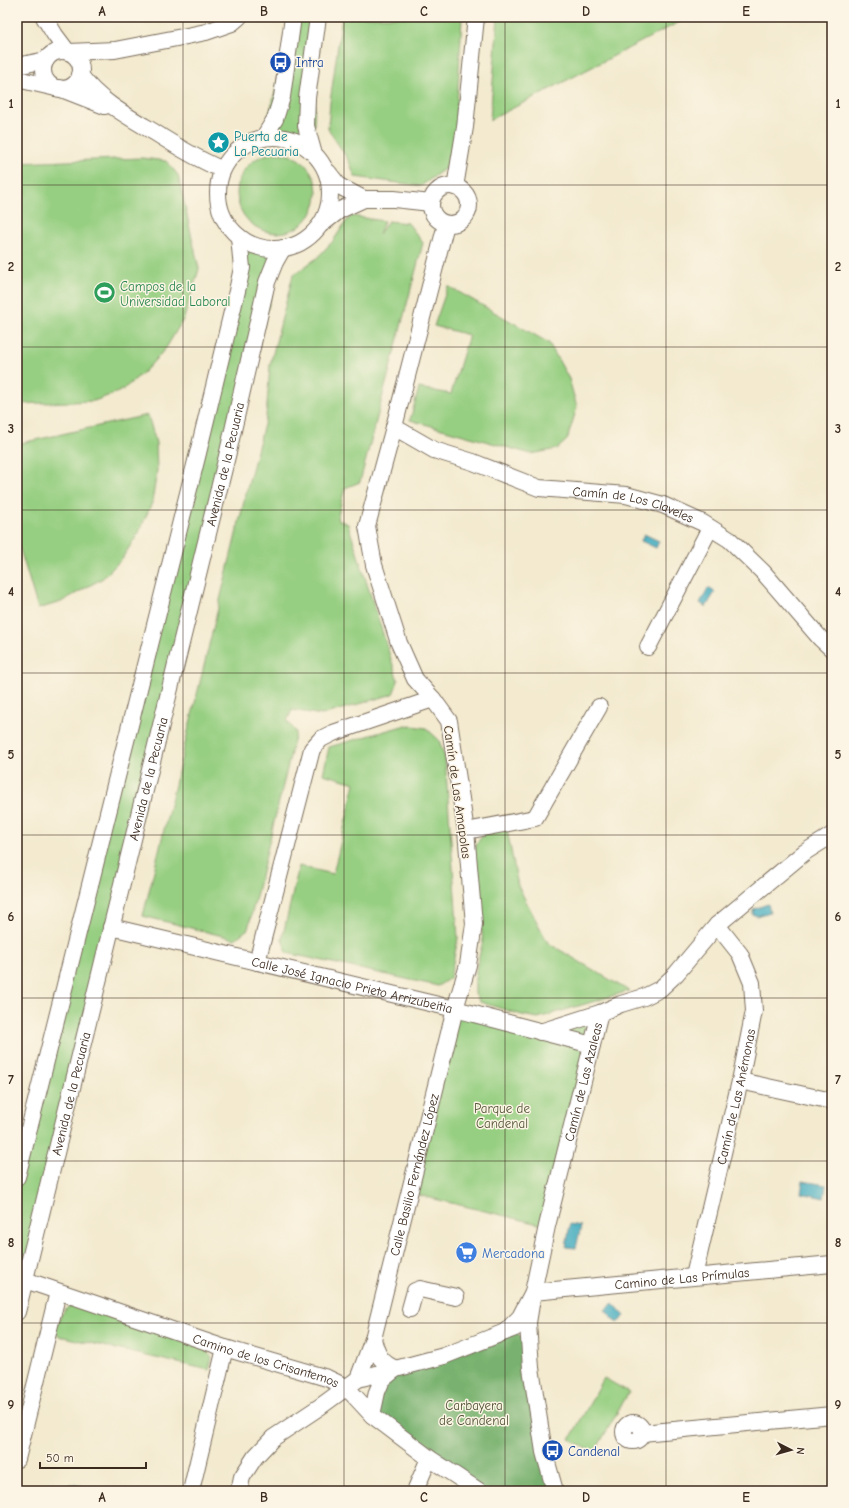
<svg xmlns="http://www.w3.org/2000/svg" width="849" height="1508" font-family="'Comic Neue',sans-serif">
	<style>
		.green { fill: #97cf82; stroke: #697c50 }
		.forest { fill: #79b270; stroke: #5a6e47 }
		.water { fill: #40abbf; stroke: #3e6a6e }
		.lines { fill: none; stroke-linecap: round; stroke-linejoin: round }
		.minor-casing { stroke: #7b6d5c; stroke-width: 18 }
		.minor { stroke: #fff; stroke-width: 16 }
		.grid { fill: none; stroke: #3b2a1e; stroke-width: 1; stroke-opacity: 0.55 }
		.labels { text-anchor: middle; stroke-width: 3; stroke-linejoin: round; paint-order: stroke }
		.transit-label { font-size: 13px; fill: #164399; stroke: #fcf5e5; text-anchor: start }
		.culture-label { font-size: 13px; fill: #0d838f; stroke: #fcf5e5; text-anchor: start }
		.leisure-label { font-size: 13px; fill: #27864d; stroke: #fcf5e5; text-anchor: start }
		.street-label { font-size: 13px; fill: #3b2a1e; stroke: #fcf5e5 }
		.park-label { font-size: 13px; fill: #525337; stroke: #fcf5e5 }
		.shop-label { font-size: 13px; fill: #366cbe; stroke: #fcf5e5; text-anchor: start }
		.neatline { fill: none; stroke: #3b2a1e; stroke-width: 1.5 }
		.grid-label { font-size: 13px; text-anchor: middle; font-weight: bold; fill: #3b2a1e }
	</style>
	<rect width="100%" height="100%" fill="#fcf5e5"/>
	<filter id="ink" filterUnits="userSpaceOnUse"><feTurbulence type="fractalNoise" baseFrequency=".025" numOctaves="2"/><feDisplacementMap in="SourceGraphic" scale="8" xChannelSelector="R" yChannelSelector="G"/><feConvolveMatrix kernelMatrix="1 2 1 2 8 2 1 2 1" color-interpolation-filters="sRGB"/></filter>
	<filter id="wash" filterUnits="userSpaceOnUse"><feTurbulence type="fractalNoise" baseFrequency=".012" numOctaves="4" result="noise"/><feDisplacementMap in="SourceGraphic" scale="16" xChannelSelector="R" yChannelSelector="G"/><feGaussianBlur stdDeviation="0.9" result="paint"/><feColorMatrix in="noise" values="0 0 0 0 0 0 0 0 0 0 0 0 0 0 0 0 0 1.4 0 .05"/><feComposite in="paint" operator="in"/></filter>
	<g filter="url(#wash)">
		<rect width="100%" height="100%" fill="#f3eacf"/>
		<!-- green -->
		<g class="green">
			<path d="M293 17H318L313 151C293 139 287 137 264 137Z"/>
			<path d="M342 17H462L457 107V135L447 167 421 186 355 177 349 161 328 129 330 102Z"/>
			<path d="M498 17H689L490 120Z"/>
			<circle cx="277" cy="193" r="40"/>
			<path d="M142 158 166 161 178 175 199 269 184 318 166 348 145 371 121 391 94 401 17 404V163Z"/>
			<path d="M352 216 384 221 379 234 388 221 408 223 423 243 360 482 345 488 337 519 348 524 398 681 393 694 322 715 292 710 287 721 296 732 248 929 235 939 143 916 249 481 266 417 270 365 293 275 317 258 333 241 347 220Z"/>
			<path d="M239 237C255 248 264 249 283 248L17 1312V1177L237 291Z"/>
			<path d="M448 286 549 343 569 379 577 407 567 440 557 449 531 454 410 420 419 388 451 394 469 335 434 326Z"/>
			<path d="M148 415 156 443 157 470 152 503 138 534 121 560 103 578 61 602 38 609 17 539V444Z"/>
			<path d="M406 725 426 728 439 740 445 758 458 938 450 978 438 986 287 953 282 939 299 866 333 874 355 783 323 774 329 747Z"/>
			<path d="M507 830 518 886 548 943 629 991 538 1018 522 1015 480 1002 475 994V979L477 964 483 941 473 849 485 832Z"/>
			<path d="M455 1009 592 1045 547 1226 410 1193Z"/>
			<path d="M587 1024 588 1026 585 1036 566 1034 567 1029Z"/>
			<path d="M80 1306 205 1349 212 1357 209 1370 59 1336 55 1330 61 1315 68 1307Z"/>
			<path d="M604 1378 629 1392 594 1453 570 1439Z"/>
		</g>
		<!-- forest -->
		<path class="forest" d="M517 1333 525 1339 553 1491H479L372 1415 382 1380Z"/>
		<!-- water -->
		<g class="water">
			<path d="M644 534 659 541 656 548 641 541Z"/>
			<path d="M708 588 715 592 706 607 700 603Z"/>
			<path d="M768 904 770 912 757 916 752 914 754 909Z"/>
			<path d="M803 1181 826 1185 824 1198 801 1193Z"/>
			<path d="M570 1224 581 1226 576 1248 566 1247Z"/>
			<path d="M613 1303 625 1316 617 1323 605 1310Z"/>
			<path d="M70 1484 90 1488 89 1491H69Z"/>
		</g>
	</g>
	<g filter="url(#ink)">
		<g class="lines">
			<defs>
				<g id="minor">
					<path d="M44 17 55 35 67 51"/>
					<circle cx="62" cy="70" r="19"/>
					<path d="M69 52 115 50 182 37 206 32 232 23 239 17"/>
					<path d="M17 66 46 60"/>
					<path d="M80 75C99 101 127 116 154 132 176 146 197 159 221 169"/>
					<path d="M17 79 56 88"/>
					<path d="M59 88 105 106"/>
					<circle cx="274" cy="193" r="56"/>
					<path d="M264 137 275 119 282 97 293 17"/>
					<path d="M313 151 306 126 307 98 318 17"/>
					<path d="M328 172 339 186 364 199"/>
					<circle cx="450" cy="205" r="19"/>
					<path d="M455 187 465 127 476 17"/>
					<path d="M323 223 340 210 364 199H394L431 203"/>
					<path id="s1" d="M394 427 434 450 473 462 539 488 626 495 663 505 703 523 730 540 763 572 820 638 832 649"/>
					<path d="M648 647 710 528"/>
					<path d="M466 831 535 818 599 707"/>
					<path id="s2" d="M111 927 455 1009 592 1045"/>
					<path d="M257 962 312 749 321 739 333 733 433 699"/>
					<path d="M540 1032 600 1013"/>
					<path d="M740 1081 832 1101"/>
					<path d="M17 1177 198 453 237 291 242 268 239 237"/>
					<path id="s3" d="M694 1276 740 1081 754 1011 752 983 740 954 717 925"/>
					<path id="s4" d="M25 1280 225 1348 327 1378 346 1387 372 1415 429 1458 479 1491"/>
					<path d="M410 1309 415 1291 420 1289 456 1297"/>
					<path id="s5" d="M17 1312 228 452 267 282 275 262 283 248"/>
					<path id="s6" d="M505 1332 520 1317 533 1292 832 1264"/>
					<path d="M373 1339C377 1355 381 1363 396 1369"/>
					<path id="s7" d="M358 1379 373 1339 455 1009 468 965 474 924 466 831 449 721 433 699 415 679 399 643 374 565 367 526 394 427 446 224"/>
					<path d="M372 1415 377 1392 382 1380 394 1370"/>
					<circle cx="633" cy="1432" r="9"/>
					<path d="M642 1433 832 1415"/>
					<path d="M17 1459 58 1292"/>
					<path d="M191 1491 225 1348"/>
					<path d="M239 1491 242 1477 255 1457 273 1438 321 1406 358 1379 444 1356 515 1328"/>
					<path d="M415 1491 429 1458"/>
					<path id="s8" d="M555 1491 544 1452 531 1368 528 1323 533 1292 547 1226 600 1013 621 1004 644 997 660 989 676 974 717 925 805 852 832 835"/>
				</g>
			</defs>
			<!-- minor casing -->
			<use href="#minor" class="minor-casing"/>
			<!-- minor -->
			<use href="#minor" class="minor"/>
		</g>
	</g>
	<!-- grid -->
	<path class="grid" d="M183 17V1491M344 17V1491M505 17V1491M666 17V1491M17 185H832M17 347H832M17 510H832M17 673H832M17 835H832M17 998H832M17 1161H832M17 1323H832"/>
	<!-- icons -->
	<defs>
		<symbol id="bus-disc" viewBox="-11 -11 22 22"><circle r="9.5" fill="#1a4fb4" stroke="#fcf5e5"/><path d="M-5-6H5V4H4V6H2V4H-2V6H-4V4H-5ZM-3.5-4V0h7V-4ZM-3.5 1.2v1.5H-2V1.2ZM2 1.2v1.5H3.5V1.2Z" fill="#fff"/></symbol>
		<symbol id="sight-disc" viewBox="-11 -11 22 22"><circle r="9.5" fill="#0f9aa8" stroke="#fcf5e5"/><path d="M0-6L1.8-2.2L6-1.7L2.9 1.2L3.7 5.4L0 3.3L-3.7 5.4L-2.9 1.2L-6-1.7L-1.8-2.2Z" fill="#fff"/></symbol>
		<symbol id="stadium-disc" viewBox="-11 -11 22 22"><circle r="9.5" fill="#2e9e5b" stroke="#fcf5e5"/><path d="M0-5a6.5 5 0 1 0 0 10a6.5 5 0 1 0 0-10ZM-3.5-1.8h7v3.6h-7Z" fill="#fff"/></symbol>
		<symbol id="supermarket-disc" viewBox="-11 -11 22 22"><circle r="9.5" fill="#3f7fe0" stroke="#fcf5e5"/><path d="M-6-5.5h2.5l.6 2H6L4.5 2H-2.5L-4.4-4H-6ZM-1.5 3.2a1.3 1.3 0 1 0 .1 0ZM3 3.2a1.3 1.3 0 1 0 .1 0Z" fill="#fff"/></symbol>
	</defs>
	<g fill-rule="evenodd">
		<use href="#bus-disc" x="268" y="50" width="25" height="25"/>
		<use href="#sight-disc" x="206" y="130" width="25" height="25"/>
		<use href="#stadium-disc" x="92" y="280" width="25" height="25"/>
		<use href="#supermarket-disc" x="454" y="1240" width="25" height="25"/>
		<use href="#bus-disc" x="540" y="1438" width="25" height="25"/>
	</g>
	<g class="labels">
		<!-- transit labels -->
		<g class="transit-label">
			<text x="296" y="67">Intra</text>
			<text x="568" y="1456">Candenal</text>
		</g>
		<!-- culture labels -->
		<g class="culture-label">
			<text x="234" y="141">Puerta de<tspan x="234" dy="15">La Pecuaria</tspan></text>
		</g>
		<!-- leisure labels -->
		<g class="leisure-label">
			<text x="120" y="291">Campos de la<tspan x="120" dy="15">Universidad Laboral</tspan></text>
		</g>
		<!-- street labels -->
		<g class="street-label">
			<text dy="5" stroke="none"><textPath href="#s5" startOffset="873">Avenida de la Pecuaria</textPath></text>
			<text dy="5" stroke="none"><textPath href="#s1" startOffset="254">Camín de Los Claveles</textPath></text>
			<text dy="5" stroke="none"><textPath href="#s5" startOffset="549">Avenida de la Pecuaria</textPath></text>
			<text transform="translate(458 792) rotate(82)" y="5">Camín de Las Amapolas</text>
			<text dy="5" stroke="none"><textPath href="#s2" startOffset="248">Calle José Ignacio Prieto Arrizubeitia</textPath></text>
			<text dy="5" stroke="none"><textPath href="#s8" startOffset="418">Camín de Las Azaleas</textPath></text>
			<text dy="5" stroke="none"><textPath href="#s5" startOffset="225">Avenida de la Pecuaria</textPath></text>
			<text dy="5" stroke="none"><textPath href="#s3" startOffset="184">Camín de Las Anémonas</textPath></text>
			<text dy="5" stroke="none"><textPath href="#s7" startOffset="212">Calle Basilio Fernández López</textPath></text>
			<text dy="5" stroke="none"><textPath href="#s6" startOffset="199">Camino de Las Prímulas</textPath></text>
			<text dy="5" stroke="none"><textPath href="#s4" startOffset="254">Camino de los Crisantemos</textPath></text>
		</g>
		<!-- park labels -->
		<g class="park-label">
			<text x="502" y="1113">Parque de<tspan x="502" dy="15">Candenal</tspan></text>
			<text x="474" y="1410">Carbayera<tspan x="474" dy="15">de Candenal</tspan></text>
		</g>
		<!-- shop labels -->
		<g class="shop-label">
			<text x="482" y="1258">Mercadona</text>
		</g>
	</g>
	<!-- margin -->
	<rect width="849" height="1508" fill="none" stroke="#fcf5e5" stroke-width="44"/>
	<!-- north arrow -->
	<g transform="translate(791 1450) rotate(96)" stroke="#fcf5e5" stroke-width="3" paint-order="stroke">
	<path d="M0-3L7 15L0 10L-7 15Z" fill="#3b2a1e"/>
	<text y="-6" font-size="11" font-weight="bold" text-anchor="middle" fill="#3b2a1e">N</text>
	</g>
	<!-- scale -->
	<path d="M40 1462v6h106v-6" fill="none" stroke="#3b2a1e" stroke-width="2"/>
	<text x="46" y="1462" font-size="12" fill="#3b2a1e" stroke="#fcf5e5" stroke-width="3" paint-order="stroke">50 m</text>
	<rect x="22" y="22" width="805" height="1464" class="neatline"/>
	<g class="grid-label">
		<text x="102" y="16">A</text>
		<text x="264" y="16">B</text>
		<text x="424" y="16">C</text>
		<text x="586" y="16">D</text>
		<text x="746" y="16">E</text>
		<text x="11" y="108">1</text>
		<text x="838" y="108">1</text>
		<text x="11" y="271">2</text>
		<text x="838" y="271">2</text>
		<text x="11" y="433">3</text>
		<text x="838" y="433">3</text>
		<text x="11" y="596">4</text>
		<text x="838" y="596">4</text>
		<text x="11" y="759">5</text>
		<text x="838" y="759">5</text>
		<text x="11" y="921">6</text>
		<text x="838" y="921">6</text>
		<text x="11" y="1084">7</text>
		<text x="838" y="1084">7</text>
		<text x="11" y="1247">8</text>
		<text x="838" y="1247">8</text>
		<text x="11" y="1409">9</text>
		<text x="838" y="1409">9</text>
		<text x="102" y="1502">A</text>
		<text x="264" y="1502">B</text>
		<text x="424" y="1502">C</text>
		<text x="586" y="1502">D</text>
		<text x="746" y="1502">E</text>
	</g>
</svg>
